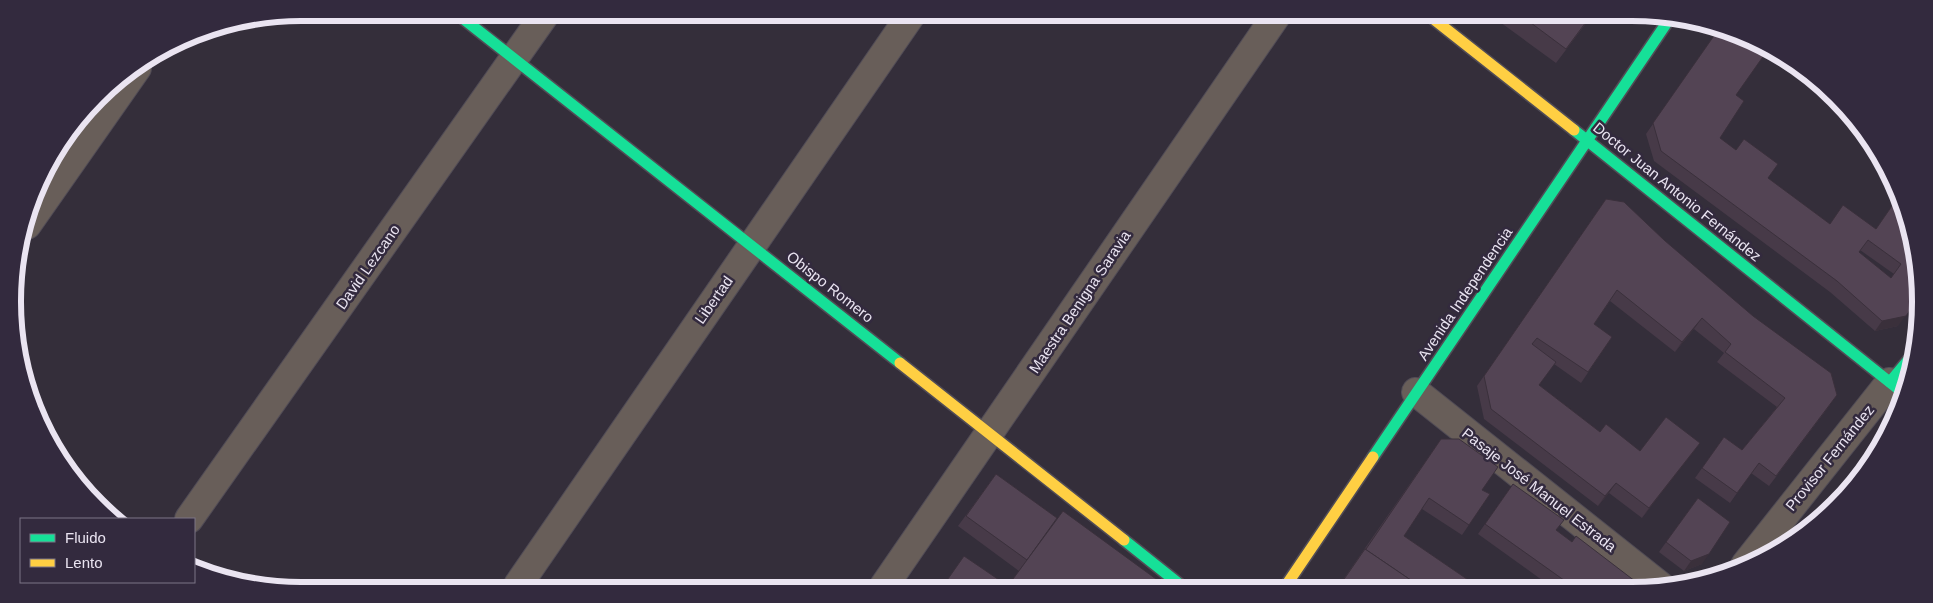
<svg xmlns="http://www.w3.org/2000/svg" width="1933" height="603" font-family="Arial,sans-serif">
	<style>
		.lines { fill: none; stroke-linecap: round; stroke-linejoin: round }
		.street-casing { stroke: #514c56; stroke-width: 30 }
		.fast-casing { stroke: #514c56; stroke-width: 14 }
		.slow-casing { stroke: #514c56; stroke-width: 14 }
		.street { stroke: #685e59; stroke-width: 28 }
		.fast { stroke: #16e098; stroke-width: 11 }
		.slow { stroke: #ffcf43; stroke-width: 11 }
		.wall { fill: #473a48; fill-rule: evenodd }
		.shaded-wall { fill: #3a303b }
		.building { fill: #534454; stroke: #3a303b; fill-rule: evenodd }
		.labels { text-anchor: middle; stroke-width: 5; stroke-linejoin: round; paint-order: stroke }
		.street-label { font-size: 15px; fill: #eae4f1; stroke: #332a3e }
		.rim { fill: none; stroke: #eae4f1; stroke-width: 6 }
	</style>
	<rect width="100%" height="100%" fill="#342e3a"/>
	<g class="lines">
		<defs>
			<g id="street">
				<path d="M27 225 137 68"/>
				<path d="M1416 392 1663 588"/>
				<path d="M189 519 546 13"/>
				<path d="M1745 565 1890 382"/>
				<path d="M518 585 911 15"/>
				<path d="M884 586 1276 16"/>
			</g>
			<g id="fast">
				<path d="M456 13 900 363"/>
				<path d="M1574 130 1902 392"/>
				<path d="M1890 382 1915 352"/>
				<path d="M1373 457 1670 18"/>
				<path d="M1124 540 1183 587"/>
			</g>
			<g id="slow">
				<path d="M1431 17 1574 130"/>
				<path d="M900 363 1124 540"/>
				<path d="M1285 587 1373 457"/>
			</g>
		</defs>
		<!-- street casing -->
		<use href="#street" class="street-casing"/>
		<!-- fast casing -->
		<use href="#fast" class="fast-casing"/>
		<!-- slow casing -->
		<use href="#slow" class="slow-casing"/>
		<!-- street -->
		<use href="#street" class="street"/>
		<!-- fast -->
		<use href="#fast" class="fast"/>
		<!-- slow -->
		<use href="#slow" class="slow"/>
	</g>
	<!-- wall -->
	<g class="wall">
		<path d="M1493 17 1590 18 1556 63Z"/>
		<path d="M1718 30 1736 95 1720 138 1768 178 1830 224 1876 229 1915 245 1898 326 1875 331 1830 292 1654 161 1646 134ZM1860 250 1894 274 1891 278 1859 252Z"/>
		<path d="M1606 199 1830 405 1769 486 1751 473 1730 503 1695 478 1724 437 1742 450 1777 407 1717 362 1724 353 1694 329 1675 352 1610 301 1594 324 1612 337 1581 383 1554 364 1539 385 1600 432 1640 451 1700 443 1642 518 1609 493 1598 506 1484 419 1477 386Z"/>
		<path d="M1441 439 1482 490 1490 494 1462 535 1422 509 1404 536 1480 588 1338 587Z"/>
		<path d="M1866 465 1837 501H1836L1843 491Z"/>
		<path d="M996 474 1057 518 1167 587 943 586H1008L1019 571 958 526Z"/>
		<path d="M1513 484 1556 530 1572 542 1644 588H1553L1478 534Z"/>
		<path d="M1698 498 1702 564 1684 571 1659 552Z"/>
	</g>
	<!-- shaded-wall -->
	<g class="shaded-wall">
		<path d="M1915 303 1898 326 1875 331 1882 321Z"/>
		<path d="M1702 318 1694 329 1675 352 1682 342Z"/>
		<path d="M1700 443 1693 453 1642 518 1649 508Z"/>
		<path d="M1616 483 1609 493 1598 506 1605 496Z"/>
		<path d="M1709 554 1702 564 1684 571 1691 561Z"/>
	</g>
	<!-- building -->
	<g class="building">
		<path d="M1523 17 1589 18 1566 49Z"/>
		<path d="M1718 30 1767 51 1736 95 1744 101 1720 138 1736 150 1744 139 1778 164 1768 178 1830 224 1843 205 1876 229 1896 200 1915 245V303L1906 316 1882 321 1837 281 1661 151 1653 123ZM1868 240 1901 264 1891 278 1859 252Z"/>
		<path d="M1606 199 1624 202 1664 240 1753 316 1831 373 1837 395 1776 476 1759 463 1737 493 1702 468 1724 437 1742 450 1785 398 1725 352 1731 344 1702 318 1682 342 1617 290 1594 324 1612 337 1588 372 1537 338 1532 344 1556 362 1539 385 1600 432 1606 424 1640 451 1666 417 1700 443 1649 508 1616 483 1605 496 1491 409 1484 376Z"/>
		<path d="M1441 439H1459L1498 467 1482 490 1490 494 1469 525 1429 498 1404 536 1480 588 1421 587 1365 549 1364 552Z"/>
		<path d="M1864 463 1866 465 1845 491H1843Z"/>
		<path d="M996 474 1057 518 1027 560 966 516Z"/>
		<path d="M1513 484 1564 520 1556 530 1572 542 1576 536 1644 588H1575L1485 524Z"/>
		<path d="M1698 498 1730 522 1709 554 1691 561 1666 542Z"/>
		<path d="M1063 511 1167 587H1024L1013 579Z"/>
		<path d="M1365 549 1421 587H1343L1340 585Z"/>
		<path d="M964 556 1008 586V587L943 586Z"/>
		<path d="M921 581 929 586H918Z"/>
	</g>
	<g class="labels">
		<!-- street labels -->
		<g class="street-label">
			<text transform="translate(1677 192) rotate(39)" y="5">Doctor Juan Antonio Fernández</text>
			<text transform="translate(368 267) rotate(-55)" y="5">David Lezcano</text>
			<text transform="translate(830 287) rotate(38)" y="5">Obispo Romero</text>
			<text transform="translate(1465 294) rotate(-56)" y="5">Avenida Independencia</text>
			<text transform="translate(714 300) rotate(-55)" y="5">Libertad</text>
			<text transform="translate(1080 302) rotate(-56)" y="5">Maestra Benigna Saravia</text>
			<text transform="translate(1830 458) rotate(-51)" y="5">Provisor Fernández</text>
			<text transform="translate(1539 490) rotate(38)" y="5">Pasaje José Manuel Estrada</text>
		</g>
	</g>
	<!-- crop -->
	<path d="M0 0H1933V603H0ZM301 21H1632A280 280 0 0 1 1912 301V302A280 280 0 0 1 1632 582H301A280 280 0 0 1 21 302V301A280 280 0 0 1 301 21Z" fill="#332a3e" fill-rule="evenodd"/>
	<path class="rim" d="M301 21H1632A280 280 0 0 1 1912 301V302A280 280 0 0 1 1632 582H301A280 280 0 0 1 21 302V301A280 280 0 0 1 301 21Z"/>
	<!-- legend -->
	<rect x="20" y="518" width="175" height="65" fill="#332a3e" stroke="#7c7486"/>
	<rect x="30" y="534" width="25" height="8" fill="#16e098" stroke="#7c7486"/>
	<text x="65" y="543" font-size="15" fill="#eae4f1">Fluido</text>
	<rect x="30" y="559" width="25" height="8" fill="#ffcf43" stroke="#7c7486"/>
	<text x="65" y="568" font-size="15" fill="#eae4f1">Lento</text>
</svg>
